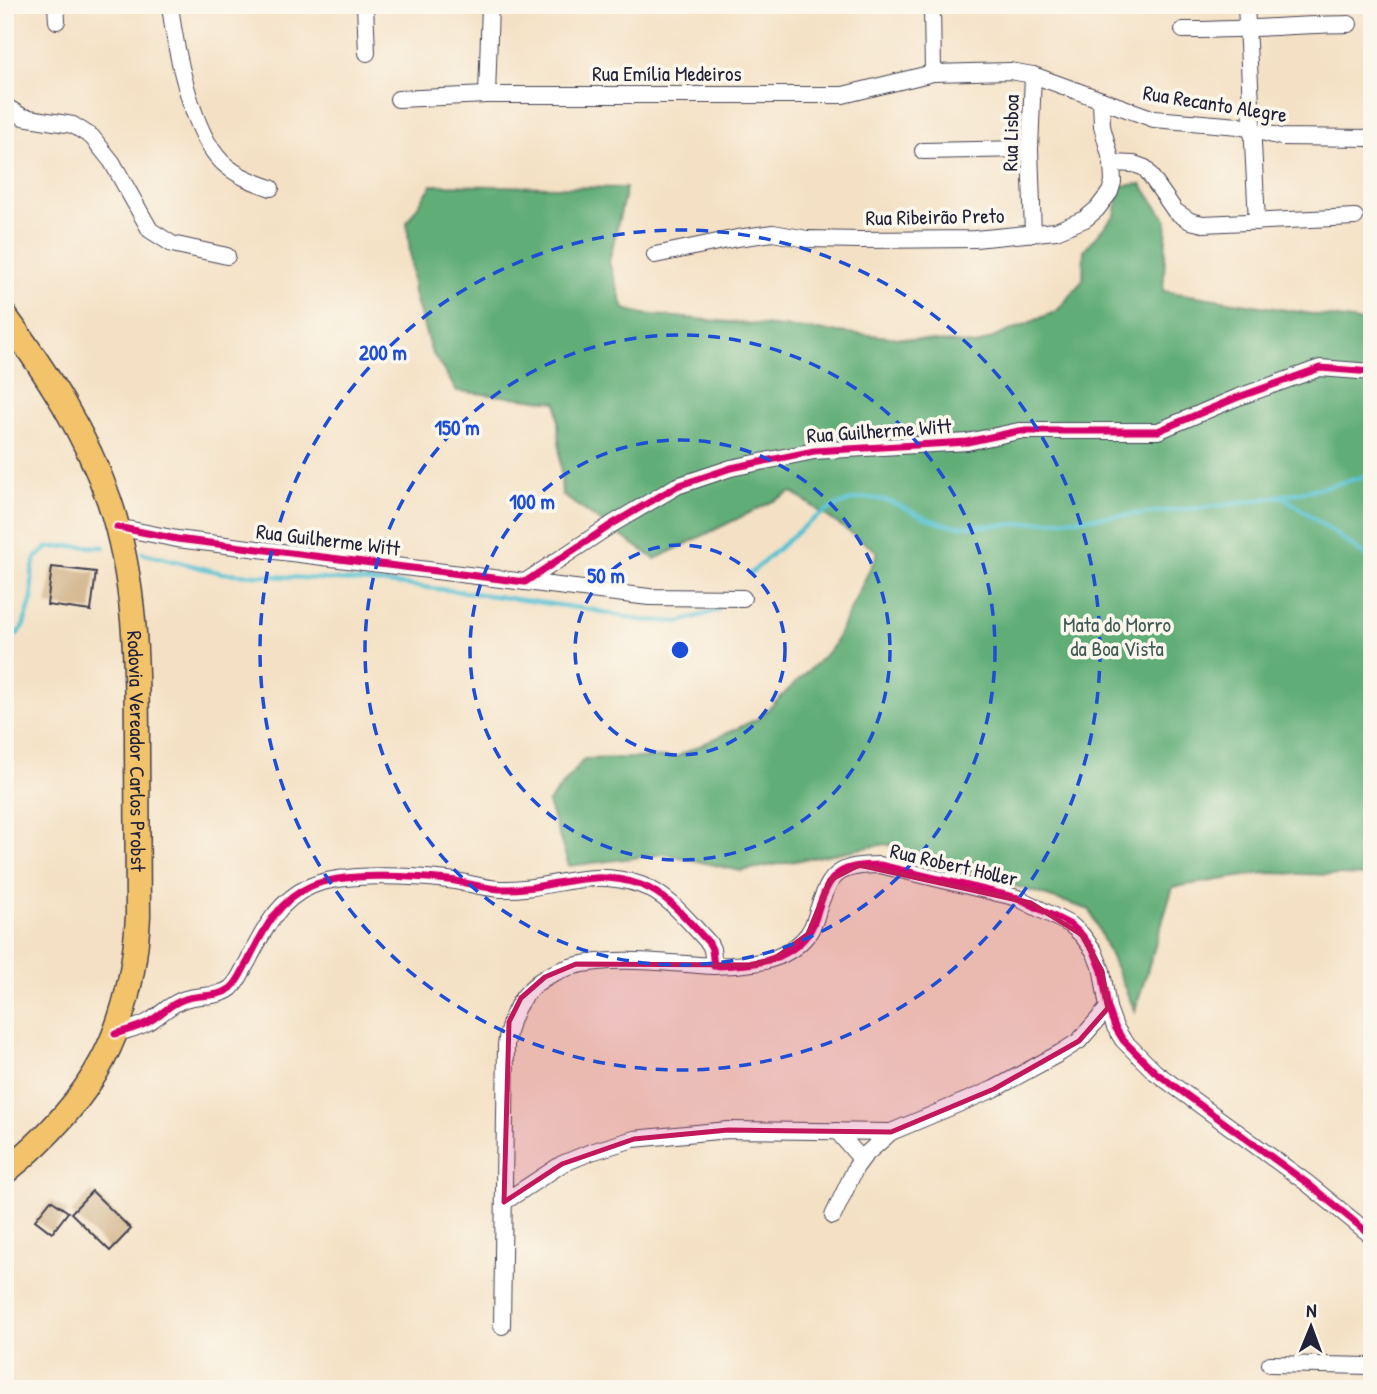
<svg xmlns="http://www.w3.org/2000/svg" width="1377" height="1394" font-family="'Patrick Hand',sans-serif">
	<style>
		.forest { fill: #61ad77; stroke: #426859; stroke-width: 2 }
		.lines { fill: none; stroke-linecap: round; stroke-linejoin: round }
		.stream { stroke: #56c1d1; stroke-width: 4.5 }
		.building { fill: #ceae82 }
		.minor-casing { stroke: #423f50; stroke-width: 18 }
		.primary-casing { stroke: #423f50; stroke-width: 27 }
		.minor { stroke: #fff; stroke-width: 16 }
		.primary { stroke: #f2c36a; stroke-width: 24 }
		.cycleway-casing { stroke: #fbf7ec; stroke-width: 11 }
		.cycleway { stroke: #d6006c; stroke-width: 7 }
		.marked { fill: #c2185b; fill-opacity: 0.2; stroke: #c2185b; stroke-width: 5; stroke-linejoin: round }
		.ring { fill: none; stroke: #1d4ed8; stroke-width: 3.5; stroke-dasharray: 12 9 }
		.labels { text-anchor: middle; stroke-width: 7; stroke-linejoin: round; paint-order: stroke }
		.street-label { font-size: 21px; fill: #22223b; stroke: #fbf7ec }
		.park-label { font-size: 21px; fill: #405c57; stroke: #fbf7ec }
		.centre { fill: #1d4ed8; stroke: #fbf7ec; stroke-width: 3.5 }
		.ring-label { font-size: 21px; text-anchor: middle; font-weight: bold; fill: #1d4ed8; stroke: #fbf7ec; stroke-width: 7; stroke-linejoin: round; paint-order: stroke }
	</style>
	<rect width="100%" height="100%" fill="#fbf7ec"/>
	<filter id="ink" filterUnits="userSpaceOnUse"><feTurbulence type="fractalNoise" baseFrequency=".0143" numOctaves="2"/><feDisplacementMap in="SourceGraphic" scale="14" xChannelSelector="R" yChannelSelector="G"/><feConvolveMatrix kernelMatrix="1 2 1 2 8 2 1 2 1" color-interpolation-filters="sRGB"/></filter>
	<filter id="wash" filterUnits="userSpaceOnUse"><feTurbulence type="fractalNoise" baseFrequency=".00686" numOctaves="4" result="noise"/><feDisplacementMap in="SourceGraphic" scale="28" xChannelSelector="R" yChannelSelector="G"/><feGaussianBlur stdDeviation="1.57" result="paint"/><feColorMatrix in="noise" values="0 0 0 0 0 0 0 0 0 0 0 0 0 0 0 0 0 1.4 0 .05"/><feComposite in="paint" operator="in"/></filter>
	<g filter="url(#wash)">
		<rect width="100%" height="100%" fill="#f4e1c5"/>
		<!-- forest -->
		<path class="forest" d="M1141 184 1167 221 1163 291 1371 323 1372 876 1265 873 1173 887 1135 1011 1090 910 886 844 741 871 665 854 569 866 548 803 584 759 676 757 759 718 832 648 878 552 792 492 655 559 562 495 557 402 457 391 431 351 414 293 407 222 432 185 626 188 609 262 624 309 643 314 976 345 1057 311 1083 280 1084 250 1115 215 1121 186Z"/>
		<g class="lines">
			<!-- stream -->
			<g class="stream">
				<path d="M1284 497 1372 560"/>
				<path d="M142 553 222 573 387 583 473 593 593 610 640 620 680 622 718 610"/>
				<path d="M751 573C783 546 822 501 865 498 896 496 919 521 950 525 982 529 1029 522 1062 520 1166 512 1272 505 1372 474"/>
				<path d="M5 648 23 627 32 599V572L35 559 47 548 69 546 104 547"/>
			</g>
		</g>
		<g id="blocks">
			<!-- building -->
			<g class="building">
				<path d="M52 567 96 572 91 611 47 605Z"/>
				<path d="M92 1191 131 1229 110 1251 71 1213Z"/>
				<path d="M51 1200 68 1212 52 1233 35 1220Z"/>
			</g>
		</g>
	</g>
	<g filter="url(#ink)">
		<use href="#blocks" fill-opacity="0" stroke="#423f50" stroke-width="2"/>
		<g class="lines">
			<defs>
				<g id="minor">
					<path d="M56 5 57 21"/>
					<path d="M170 5C175 48 192 134 223 163 237 176 254 182 271 188"/>
					<path d="M365 5 367 53"/>
					<path d="M932 5 933 73"/>
					<path d="M1246 5 1257 222"/>
					<path d="M1183 30C1239 30 1294 25 1349 24"/>
					<path d="M1033 75 1030 149 1033 234"/>
					<path d="M487 95 490 5"/>
					<path d="M398 99 487 95H843L933 73 1010 71 1033 75 1154 119 1239 126 1281 137 1372 138"/>
					<path d="M5 106 23 117 73 125 92 137 112 162 150 230 172 244 227 256"/>
					<path d="M923 151 1030 149"/>
					<path d="M1112 163 1134 164 1145 168 1175 211 1190 221 1203 224 1355 217"/>
					<path d="M655 255 737 238 773 233 807 239 861 240 975 239 1056 231 1085 219 1097 209 1110 192 1113 182 1112 163 1102 126 1101 100"/>
					<path d="M117 527 177 539 525 582 614 523 677 486 731 468 814 451 967 442 1019 431H1158L1236 398 1320 368 1372 372"/>
					<path d="M525 582 649 597 743 598"/>
					<path d="M115 1034C126 1030 139 1028 150 1021 162 1014 171 1003 185 999 200 994 218 998 231 988 239 981 243 969 248 961 263 931 278 900 311 886 343 872 414 876 448 880 466 882 482 888 500 889 552 891 587 866 641 885 669 895 689 922 709 943L712 949 714 966C748 965 785 964 808 934 813 927 816 918 818 910 830 872 840 865 880 865L1018 898 1071 925 1082 935 1094 951 1102 971 1108 1008 1115 1027 1123 1040 1155 1072 1307 1183 1372 1236"/>
					<path d="M837 1131 861 1159"/>
					<path d="M504 1202 562 1164 591 1152 634 1139 728 1130 891 1132 994 1089 1060 1053 1079 1041 1108 1008"/>
					<path d="M833 1216 856 1167 865 1155 891 1132"/>
					<path d="M502 1326 506 1045C519 937 636 962 714 966"/>
					<path d="M1270 1364 1372 1366"/>
				</g>
				<g id="primary">
					<path id="s1" d="M5 316C47 374 85 432 109 500 136 580 137 663 137 746 137 803 138 860 138 916 132 1031 94 1100 5 1172"/>
				</g>
			</defs>
			<!-- minor casing -->
			<use href="#minor" class="minor-casing"/>
			<!-- primary casing -->
			<use href="#primary" class="primary-casing"/>
			<!-- minor -->
			<use href="#minor" class="minor"/>
			<!-- primary -->
			<use href="#primary" class="primary"/>
			<defs>
				<g id="cycleway">
					<path d="M117 527 177 539 525 582 614 523 677 486 731 468 814 451 967 442 1019 431H1158L1236 398 1320 368 1372 372"/>
					<path d="M115 1034C126 1030 139 1028 150 1021 162 1014 171 1003 185 999 200 994 218 998 231 988 239 981 243 969 248 961 263 931 278 900 311 886 343 872 414 876 448 880 466 882 482 888 500 889 552 891 587 866 641 885 669 895 689 922 709 943L712 949 714 966C748 965 785 964 808 934 813 927 816 918 818 910 830 872 840 865 880 865L1018 898 1071 925 1082 935 1094 951 1102 971 1108 1008 1115 1027 1123 1040 1155 1072 1307 1183 1372 1236"/>
				</g>
			</defs>
			<!-- cycleway casing -->
			<use href="#cycleway" class="cycleway-casing"/>
			<!-- cycleway -->
			<use href="#cycleway" class="cycleway"/>
		</g>
	</g>
	<!-- marked area -->
	<path class="marked" d="M859 865 1031 903 1082 935 1102 971 1108 1008 1079 1041 994 1089 891 1132 728 1130 634 1139 562 1164 504 1202 509 1022 521 998 545 977 576 964 751 965 774 959 808 934 830 880Z"/>
	<!-- distance rings -->
	<g class="ring">
		<circle cx="680" cy="650" r="105"/>
		<circle cx="680" cy="650" r="210"/>
		<circle cx="680" cy="650" r="315"/>
		<circle cx="680" cy="650" r="420"/>
	</g>
	<g class="labels">
		<!-- street labels -->
		<g class="street-label">
			<text x="667" y="81">Rua Emília Medeiros</text>
			<text transform="translate(1215 104) rotate(9)" y="7">Rua Recanto Alegre</text>
			<text transform="translate(1011 133) rotate(-89)" y="7">Rua Lisboa</text>
			<text transform="translate(935 217) rotate(-1)" y="7">Rua Ribeirão Preto</text>
			<text transform="translate(879 431) rotate(-4)" y="7">Rua Guilherme Witt</text>
			<text transform="translate(328 540) rotate(7)" y="7">Rua Guilherme Witt</text>
			<text dy="7" stroke="none"><textPath href="#s1" startOffset="466">Rodovia Vereador Carlos Probst</textPath></text>
			<text transform="translate(954 865) rotate(13)" y="7">Rua Robert Holler</text>
		</g>
		<!-- park labels -->
		<g class="park-label">
			<text x="1117" y="632">Mata do Morro<tspan x="1117" dy="24">da Boa Vista</tspan></text>
		</g>
	</g>
	<circle cx="680" cy="650" r="10" class="centre"/>
	<g class="ring-label">
		<text x="383" y="360">200 m</text>
		<text x="457" y="435">150 m</text>
		<text x="532" y="509">100 m</text>
		<text x="606" y="583">50 m</text>
	</g>
	<!-- margin -->
	<rect width="1377" height="1394" fill="none" stroke="#fbf7ec" stroke-width="28"/>
	<!-- north arrow -->
	<g transform="translate(1311 1327) rotate(1)" stroke="#fbf7ec" stroke-width="5" paint-order="stroke">
	<path d="M0-5L12 26L0 18L-12 26Z" fill="#22223b"/>
	<text y="-10" font-size="19" font-weight="bold" text-anchor="middle" fill="#22223b">N</text>
	</g>
</svg>
